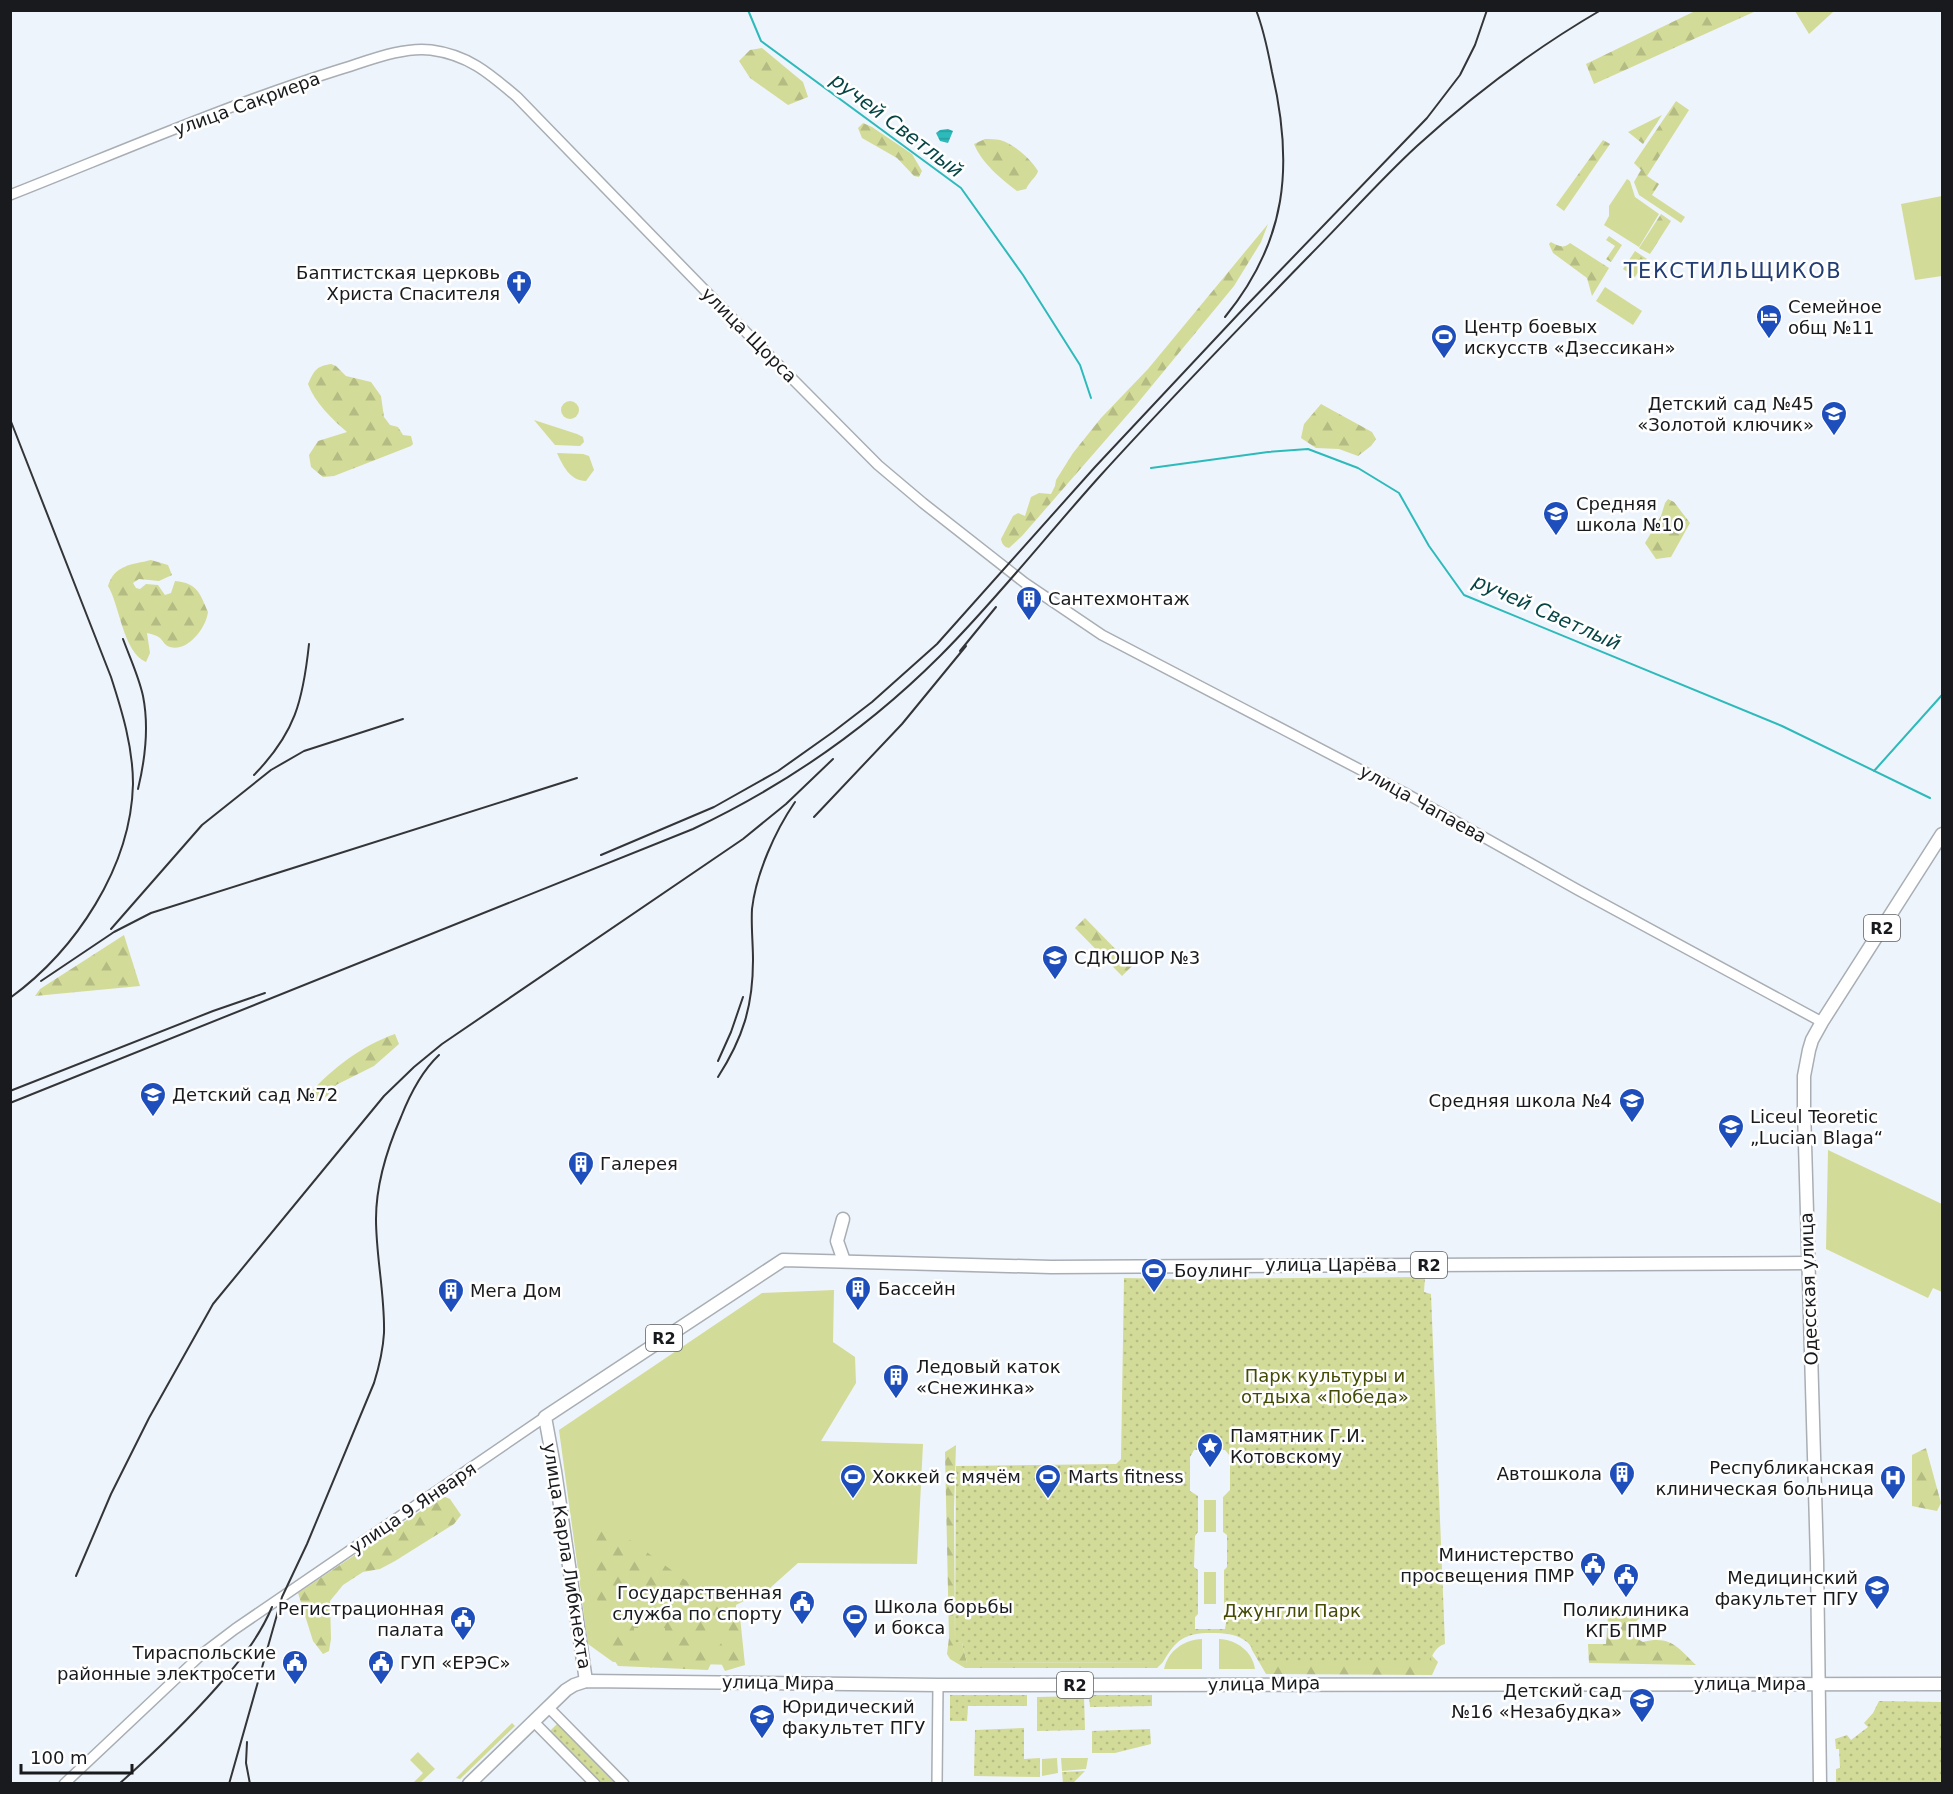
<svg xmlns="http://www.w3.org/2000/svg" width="1953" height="1794" font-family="'DejaVu Sans',sans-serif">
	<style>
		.green { fill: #d3db98 }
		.forest { fill: url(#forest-firs); fill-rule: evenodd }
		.park { fill: url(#park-dots); fill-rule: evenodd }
		.water { fill: url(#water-rules) }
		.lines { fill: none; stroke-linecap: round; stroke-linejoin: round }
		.stream { stroke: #2dbabb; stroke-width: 2 }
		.minor-casing { stroke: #a8aeb4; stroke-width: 12 }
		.major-casing { stroke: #a8aeb4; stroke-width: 15 }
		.minor { stroke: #fff; stroke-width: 9 }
		.major { stroke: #fff; stroke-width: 12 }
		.rail { stroke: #333539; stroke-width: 2 }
		.labels { text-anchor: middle; stroke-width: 5; stroke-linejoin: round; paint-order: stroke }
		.shield { fill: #fff; stroke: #5d5f61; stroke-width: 1.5 }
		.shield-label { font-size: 16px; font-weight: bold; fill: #181a1d }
		.street-label { font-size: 18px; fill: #181a1d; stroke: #fff }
		.poi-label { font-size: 18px; fill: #181a1d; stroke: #fff; text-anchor: start }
		.park-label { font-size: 18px; fill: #454a04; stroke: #fff }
		.water-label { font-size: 20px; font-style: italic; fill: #074545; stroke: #fff }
		.quarter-label { font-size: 21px; letter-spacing: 1.5px; fill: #223d74; stroke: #fff }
	</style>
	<defs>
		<pattern id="forest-firs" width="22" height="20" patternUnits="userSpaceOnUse" patternTransform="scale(1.5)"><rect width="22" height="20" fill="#d3db98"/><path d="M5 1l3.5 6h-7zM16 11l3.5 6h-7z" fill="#b4bb83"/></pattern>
		<pattern id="park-dots" width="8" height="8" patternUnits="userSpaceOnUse" patternTransform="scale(1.5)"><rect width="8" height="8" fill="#d3db98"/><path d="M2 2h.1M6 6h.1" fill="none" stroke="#b4bb83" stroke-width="1.8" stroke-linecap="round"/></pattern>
		<pattern id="water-rules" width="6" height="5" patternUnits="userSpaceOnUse" patternTransform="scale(1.5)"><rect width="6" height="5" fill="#2dbabb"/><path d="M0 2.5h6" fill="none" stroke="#279fa0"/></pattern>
	</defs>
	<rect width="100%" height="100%" fill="#eef4fb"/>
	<!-- green -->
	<g class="green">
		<path d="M1832 11 1833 12 1809 34 1795 11Z"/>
		<path d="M1627 179 1630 181 1635 197 1659 214 1639 247 1604 225 1609 216V206Z"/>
		<path d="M1942 196V276L1915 280 1901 204Z"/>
		<path d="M1605 287 1642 311 1633 325 1596 301Z"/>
		<circle cx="570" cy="410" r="9"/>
		<path d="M534 420 577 434 583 437 584 442 580 446 555 445Z"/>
		<path d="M557 453 583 454 589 456 594 470 586 481C570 481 563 466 557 453Z"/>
		<path d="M1828 1150 1942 1204V1292L1933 1288 1928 1298 1826 1249Z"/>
		<path d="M834 1290 833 1342 855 1357 856 1383 821 1441 923 1444 917 1564 798 1563 770 1588 736 1605V1665L613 1662 588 1644 559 1430 762 1293Z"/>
		<rect x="1204" y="1500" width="12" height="32"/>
		<rect x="1204" y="1572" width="12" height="32"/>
		<path d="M1202 1639V1669H1164C1168 1651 1183 1640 1202 1639Z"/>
		<path d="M1219 1639C1237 1640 1252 1651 1255 1669H1219Z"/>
		<path d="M512 1723 515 1726 460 1779 456 1778Z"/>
		<path d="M418 1752 435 1769 420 1783H416L414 1782 423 1773 410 1760Z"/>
		<path d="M1057 1758 1058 1773 1042 1776V1759Z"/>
		<path d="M1061 1758H1088L1086 1769 1062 1771Z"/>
	</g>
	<!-- forest -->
	<g class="forest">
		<path d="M1695 11H1756L1594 84 1586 64Z"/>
		<path d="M762 48 803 82 808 97 788 105 750 78 739 61 750 50Z"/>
		<path d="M1676 101 1689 110 1647 176 1659 184 1652 195 1685 217 1681 223 1639 195 1634 182 1641 170 1634 163Z"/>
		<path d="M1662 115 1643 144 1628 132Z"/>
		<path d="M863 123 872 127 912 154 922 171 919 177 914 176 897 158 862 138 858 128Z"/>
		<path d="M985 139C990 139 995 139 1000 140 1014 144 1031 159 1038 171 1036 178 1030 180 1026 189L1017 191C1002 180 981 162 974 144Z"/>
		<path d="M1603 140 1610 144 1564 211 1556 205Z"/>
		<path d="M1661 214 1671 221 1650 254 1639 248Z"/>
		<path d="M1268 224 1261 242 1234 286 1136 405 1022 536 1009 548C1004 547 1002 544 1001 539L1013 516 1018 513 1025 516 1031 497 1039 493 1051 494 1055 486 1056 480 1073 453 1101 418 1148 369Z"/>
		<path d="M1609 236 1622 245 1611 262 1606 259 1615 246 1606 240Z"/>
		<path d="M1551 242C1558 246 1564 249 1570 243L1609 268 1592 296 1587 278 1553 253 1549 244Z"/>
		<path d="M1635 251 1647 259 1635 277 1623 269Z"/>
		<path d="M331 364 336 366 346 376 371 382 381 396 384 417 390 425 398 427 403 435 411 436 413 444 411 446 334 476 323 477 311 467 309 455 318 441 347 432C332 419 315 403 308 384 314 371 316 366 331 364Z"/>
		<path d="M1321 404 1372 432 1376 439 1371 446 1358 456 1339 449 1316 448 1301 438 1304 424Z"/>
		<path d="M1668 499 1674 502 1690 523 1671 557 1656 559 1645 543 1661 516 1665 503Z"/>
		<path d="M151 560 168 565 172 575 159 581 139 579 133 583 136 588 140 589 146 584 158 585 165 595 171 593 175 581C198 583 200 594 208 612 206 628 188 652 170 647 164 645 164 642 160 638 156 635 151 634 147 633L150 653 146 662C123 652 120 606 108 586 115 564 132 565 151 560Z"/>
		<path d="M1085 918 1132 966 1122 976 1075 928Z"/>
		<path d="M124 935 140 986 35 996 40 989Z"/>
		<path d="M395 1034 399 1044 374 1066 336 1085 327 1096 314 1103 308 1098 309 1094C333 1068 361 1046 395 1034Z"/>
		<path d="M956 1445 954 1508 955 1641 962 1643 967 1663 1163 1662 1157 1668H965L950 1659 947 1654 949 1638 945 1452Z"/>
		<path d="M1926 1448 1941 1503 1937 1511 1912 1506V1455Z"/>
		<path d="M443 1496 450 1499 461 1515 454 1524 395 1561 380 1569 363 1572 343 1585 330 1601 331 1639 329 1651 323 1654 313 1641 298 1593Z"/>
		<path d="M603 1525 626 1537 718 1604 726 1606 740 1617 745 1665 725 1671 721 1663 712 1661 708 1670 618 1666 609 1652 622 1623 598 1606 594 1573 602 1545 596 1541 597 1526ZM675 1581 709 1606 689 1632 656 1608ZM712 1620 729 1630 712 1658 695 1648ZM634 1628H665V1648H634Z"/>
		<path d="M1616 1610 1647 1611 1631 1626 1634 1637 1643 1642C1671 1635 1678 1648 1696 1665L1589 1663 1588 1644H1606L1608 1615Z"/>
		<path d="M1244 1630 1418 1641 1438 1662 1432 1675 1266 1674 1252 1650Z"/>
	</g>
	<!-- park -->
	<g class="park">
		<path d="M1425 1277 1424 1292 1431 1294 1445 1644C1437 1646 1432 1654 1430 1662L1263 1663C1248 1638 1240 1633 1211 1633 1184 1633 1176 1640 1163 1662L967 1663 962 1643 955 1642 956 1466 1116 1464 1121 1459 1124 1278 1179 1279ZM1194 1450H1225L1230 1456V1490L1223 1497V1532L1227 1535V1567L1224 1570V1614L1227 1617 1225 1629H1195V1617L1198 1614V1570L1194 1567 1195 1536 1198 1532V1496L1190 1491V1457Z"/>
		<path d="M950 1695H1027V1706H968L967 1721H950Z"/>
		<path d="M1089 1695H1152V1706L1090 1707Z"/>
		<path d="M1084 1696 1085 1730 1037 1731V1697Z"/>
		<path d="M1879 1701 1942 1702V1783H1836V1769L1840 1768 1839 1749H1836L1835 1739 1847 1735 1851 1740 1868 1727 1864 1723 1873 1713Z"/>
		<path d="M558 1723 619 1783H599L548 1733Z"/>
		<path d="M1024 1728V1759L1040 1758V1777L974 1776 975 1730Z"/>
		<path d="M1150 1729 1151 1744 1115 1753H1092V1731Z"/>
		<path d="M1085 1771 1073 1783H1063L1062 1772Z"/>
	</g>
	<!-- water -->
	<path class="water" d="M948 129 953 131 948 143 940 141 936 133 940 130Z"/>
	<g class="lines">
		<!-- stream -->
		<g class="stream">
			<path d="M748 10 761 41 961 188 1023 275 1080 365 1091 398"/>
			<path d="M1151 468 1268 452 1308 449 1358 468 1399 493 1429 546 1464 595 1782 726 1930 798"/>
			<path d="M1874 771 1942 695"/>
		</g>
		<defs>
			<g id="minor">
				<path d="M10 195C119 152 227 105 338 70 365 62 403 46 431 50 469 55 490 74 517 97L725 311 878 465 923 503 1025 583 1102 635 1405 793 1578 890 1822 1022"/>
				<path d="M548 1707 624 1784"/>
				<path d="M534 1722 595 1784"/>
				<path d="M64 1784 202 1654 235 1629 545 1417"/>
				<path d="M937 1784 938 1685"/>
			</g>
			<g id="major">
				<path d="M843 1219 837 1241 844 1261"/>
				<path d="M586 1681 555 1471 545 1417 783 1260 1051 1267 1807 1263"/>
				<path d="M469 1784 566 1690 574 1685 586 1681 938 1685 1942 1684"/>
				<path d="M1820 1784 1817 1560 1804 1109V1076L1809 1050 1812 1040 1822 1022 1942 834"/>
			</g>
		</defs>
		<!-- minor casing -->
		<use href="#minor" class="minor-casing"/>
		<!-- major casing -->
		<use href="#major" class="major-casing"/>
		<!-- minor -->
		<use href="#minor" class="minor"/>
		<!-- major -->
		<use href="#major" class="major"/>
		<!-- rail -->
		<g class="rail">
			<path d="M1225 317C1287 241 1294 166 1272 72 1268 51 1264 30 1256 10"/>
			<path d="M10 419 111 677C122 711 133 747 133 784 131 867 76 950 10 998"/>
			<path d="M123 639C130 658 139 677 143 696 149 726 145 760 138 789"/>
			<path d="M960 651 996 607"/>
			<path d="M254 775C295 733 303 701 309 644"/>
			<path d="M814 817 902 724 966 646"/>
			<path d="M601 855 714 807 778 771 833 732 872 702 937 644 1095 467 1245 307 1427 118 1460 75 1475 45 1487 10"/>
			<path d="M111 929 202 825 271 770 304 751 403 719"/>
			<path d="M41 981 114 932 151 913 577 778"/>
			<path d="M718 1061 731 1032 743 997"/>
			<path d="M718 1077C743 1038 753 1006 753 960 753 943 751 926 752 909 756 874 775 831 795 802"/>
			<path d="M10 1091 213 1011 265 993"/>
			<path d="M10 1103 693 829C784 786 868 728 940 656 997 599 1046 536 1100 476 1168 401 1238 329 1309 256 1345 220 1379 181 1417 146 1474 94 1534 49 1601 10"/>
			<path d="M76 1576 111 1494 149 1418 213 1304 384 1096 414 1067 442 1044 743 839 786 804 833 759"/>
			<path d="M247 1742 246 1763 250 1784"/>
			<path d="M119 1784C155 1752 186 1722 217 1687 239 1662 259 1638 272 1607"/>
			<path d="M229 1784 282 1597 307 1544 374 1383C379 1367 383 1350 384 1333 385 1295 376 1257 376 1219 376 1183 387 1149 401 1117 410 1094 421 1072 439 1055"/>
		</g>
	</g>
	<!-- icons -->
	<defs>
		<symbol id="church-pin" viewBox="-11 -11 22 30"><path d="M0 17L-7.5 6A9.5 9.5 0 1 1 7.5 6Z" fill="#1d4ebb" stroke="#fff"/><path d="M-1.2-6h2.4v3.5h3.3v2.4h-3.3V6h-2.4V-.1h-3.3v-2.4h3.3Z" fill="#fff"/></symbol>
		<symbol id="hotel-pin" viewBox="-11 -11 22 30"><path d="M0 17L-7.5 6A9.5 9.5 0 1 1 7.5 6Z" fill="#1d4ebb" stroke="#fff"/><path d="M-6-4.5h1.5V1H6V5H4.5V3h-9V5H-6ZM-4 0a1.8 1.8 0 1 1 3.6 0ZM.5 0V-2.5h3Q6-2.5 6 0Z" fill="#fff"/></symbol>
		<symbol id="stadium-pin" viewBox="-11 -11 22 30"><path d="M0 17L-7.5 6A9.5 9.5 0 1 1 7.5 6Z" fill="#1d4ebb" stroke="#fff"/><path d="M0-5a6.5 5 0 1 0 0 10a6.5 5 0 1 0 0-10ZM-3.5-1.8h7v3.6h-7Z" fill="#fff"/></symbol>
		<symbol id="school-pin" viewBox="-11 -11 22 30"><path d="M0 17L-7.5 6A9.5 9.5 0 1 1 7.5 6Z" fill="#1d4ebb" stroke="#fff"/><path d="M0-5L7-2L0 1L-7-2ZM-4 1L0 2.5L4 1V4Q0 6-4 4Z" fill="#fff"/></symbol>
		<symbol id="building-pin" viewBox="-11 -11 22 30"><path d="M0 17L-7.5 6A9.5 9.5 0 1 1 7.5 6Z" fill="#1d4ebb" stroke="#fff"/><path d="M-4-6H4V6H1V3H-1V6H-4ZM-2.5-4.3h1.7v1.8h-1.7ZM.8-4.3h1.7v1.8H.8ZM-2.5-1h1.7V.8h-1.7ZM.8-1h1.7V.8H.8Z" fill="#fff"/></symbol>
		<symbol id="sight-pin" viewBox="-11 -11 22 30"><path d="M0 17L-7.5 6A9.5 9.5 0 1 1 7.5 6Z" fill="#1d4ebb" stroke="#fff"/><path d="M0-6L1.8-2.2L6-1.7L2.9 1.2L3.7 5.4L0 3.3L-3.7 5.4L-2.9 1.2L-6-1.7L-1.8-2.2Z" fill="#fff"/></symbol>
		<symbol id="hospital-pin" viewBox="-11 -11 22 30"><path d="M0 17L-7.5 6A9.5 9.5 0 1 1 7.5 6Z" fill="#1d4ebb" stroke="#fff"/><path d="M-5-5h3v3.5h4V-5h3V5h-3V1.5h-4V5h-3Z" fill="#fff"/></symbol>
		<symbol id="civic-pin" viewBox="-11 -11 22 30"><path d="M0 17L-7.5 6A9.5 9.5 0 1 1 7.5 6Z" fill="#1d4ebb" stroke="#fff"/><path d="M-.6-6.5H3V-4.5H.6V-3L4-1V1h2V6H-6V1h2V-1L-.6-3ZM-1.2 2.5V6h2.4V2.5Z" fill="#fff"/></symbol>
		<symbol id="university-pin" viewBox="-11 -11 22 30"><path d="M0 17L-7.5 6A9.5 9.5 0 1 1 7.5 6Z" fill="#1d4ebb" stroke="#fff"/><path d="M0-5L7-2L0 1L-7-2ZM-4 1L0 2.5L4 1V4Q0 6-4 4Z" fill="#fff"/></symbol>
	</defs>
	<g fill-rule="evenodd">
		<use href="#church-pin" x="504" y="268" width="30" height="40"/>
		<use href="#hotel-pin" x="1754" y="302" width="30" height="40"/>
		<use href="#stadium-pin" x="1429" y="322" width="30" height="40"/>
		<use href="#school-pin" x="1819" y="399" width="30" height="40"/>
		<use href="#school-pin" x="1541" y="499" width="30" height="40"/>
		<use href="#building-pin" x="1014" y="584" width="30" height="40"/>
		<use href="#school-pin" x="1040" y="943" width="30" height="40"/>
		<use href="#school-pin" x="138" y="1080" width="30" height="40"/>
		<use href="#school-pin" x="1617" y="1086" width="30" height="40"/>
		<use href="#school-pin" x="1716" y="1112" width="30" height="40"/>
		<use href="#building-pin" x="566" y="1149" width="30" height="40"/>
		<use href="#stadium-pin" x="1139" y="1256" width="30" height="40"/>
		<use href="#building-pin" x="843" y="1274" width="30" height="40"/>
		<use href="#building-pin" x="436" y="1276" width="30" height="40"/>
		<use href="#building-pin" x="881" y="1362" width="30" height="40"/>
		<use href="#sight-pin" x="1195" y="1431" width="30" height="40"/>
		<use href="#building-pin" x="1607" y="1459" width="30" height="40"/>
		<use href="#stadium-pin" x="838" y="1462" width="30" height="40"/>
		<use href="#stadium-pin" x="1033" y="1462" width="30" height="40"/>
		<use href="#hospital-pin" x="1878" y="1463" width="30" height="40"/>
		<use href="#civic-pin" x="1578" y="1550" width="30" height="40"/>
		<use href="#civic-pin" x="1611" y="1561" width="30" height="40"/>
		<use href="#university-pin" x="1862" y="1573" width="30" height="40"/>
		<use href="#civic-pin" x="787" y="1588" width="30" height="40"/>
		<use href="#stadium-pin" x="840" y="1602" width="30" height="40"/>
		<use href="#civic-pin" x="448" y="1604" width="30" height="40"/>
		<use href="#civic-pin" x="280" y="1648" width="30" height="40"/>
		<use href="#civic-pin" x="366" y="1648" width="30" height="40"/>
		<use href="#school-pin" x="1627" y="1686" width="30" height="40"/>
		<use href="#university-pin" x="747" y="1702" width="30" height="40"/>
	</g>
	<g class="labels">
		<!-- shield labels -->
		<g class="shield">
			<rect x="1864" y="915" width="36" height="26" rx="4.5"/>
			<rect x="1411" y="1252" width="36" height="26" rx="4.5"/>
			<rect x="646" y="1325" width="36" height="26" rx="4.5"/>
			<rect x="1057" y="1672" width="36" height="26" rx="4.5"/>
		</g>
		<g class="shield-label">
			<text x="1882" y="934">R2</text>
			<text x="1429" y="1271">R2</text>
			<text x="664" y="1344">R2</text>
			<text x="1075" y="1691">R2</text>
		</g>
		<!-- street labels -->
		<g class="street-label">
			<text transform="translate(247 104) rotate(-20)" y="6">улица Сакриера</text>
			<text transform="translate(749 335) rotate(45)" y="6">улица Щорса</text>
			<text transform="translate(1423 804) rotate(29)" y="6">улица Чапаева</text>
			<text x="1331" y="1271">улица Царёва</text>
			<text transform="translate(1809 1289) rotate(-92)" y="6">Одесская улица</text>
			<text transform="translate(413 1508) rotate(-34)" y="6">улица 9 Января</text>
			<text transform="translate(567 1556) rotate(81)" y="6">улица Карла Либкнехта</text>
			<text transform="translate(778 1683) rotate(1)" y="6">улица Мира</text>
			<text transform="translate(1264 1684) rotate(-1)" y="6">улица Мира</text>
			<text x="1750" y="1690">улица Мира</text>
		</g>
		<!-- poi labels -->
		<g class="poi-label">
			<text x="500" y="279" text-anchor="end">Баптистская церковь<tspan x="500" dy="21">Христа Спасителя</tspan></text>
			<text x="1788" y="313">Семейное<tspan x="1788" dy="21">общ №11</tspan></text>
			<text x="1464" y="333">Центр боевых<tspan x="1464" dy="21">искусств «Дзессикан»</tspan></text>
			<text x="1814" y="410" text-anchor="end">Детский сад №45<tspan x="1814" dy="21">«Золотой ключик»</tspan></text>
			<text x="1576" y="510">Средняя<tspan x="1576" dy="21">школа №10</tspan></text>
			<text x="1048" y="605">Сантехмонтаж</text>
			<text x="1074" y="964">СДЮШОР №3</text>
			<text x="172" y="1101">Детский сад №72</text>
			<text x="1612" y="1107" text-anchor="end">Средняя школа №4</text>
			<text x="1750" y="1123">Liceul Teoretic<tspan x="1750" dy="21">„Lucian Blaga“</tspan></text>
			<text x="600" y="1170">Галерея</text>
			<text x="1174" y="1277">Боулинг</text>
			<text x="878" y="1295">Бассейн</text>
			<text x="470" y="1297">Мега Дом</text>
			<text x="916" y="1373">Ледовый каток<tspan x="916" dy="21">«Снежинка»</tspan></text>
			<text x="1230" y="1442">Памятник Г.И.<tspan x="1230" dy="21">Котовскому</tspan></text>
			<text x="1874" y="1474" text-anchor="end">Республиканская<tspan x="1874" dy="21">клиническая больница</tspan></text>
			<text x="1602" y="1480" text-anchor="end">Автошкола</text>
			<text x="872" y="1483">Хоккей с мячём</text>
			<text x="1068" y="1483">Marts fitness</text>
			<text x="1574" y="1561" text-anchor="end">Министерство<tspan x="1574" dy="21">просвещения ПМР</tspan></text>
			<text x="1858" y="1584" text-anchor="end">Медицинский<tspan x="1858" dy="21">факультет ПГУ</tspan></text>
			<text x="782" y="1599" text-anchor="end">Государственная<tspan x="782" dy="21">служба по спорту</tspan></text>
			<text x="874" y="1613">Школа борьбы<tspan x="874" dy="21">и бокса</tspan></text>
			<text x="444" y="1615" text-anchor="end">Регистрационная<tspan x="444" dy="21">палата</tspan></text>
			<text x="1626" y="1616" text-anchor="middle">Поликлиника<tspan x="1626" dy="21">КГБ ПМР</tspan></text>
			<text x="276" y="1659" text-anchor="end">Тираспольские<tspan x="276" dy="21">районные электросети</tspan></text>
			<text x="400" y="1669">ГУП «ЕРЭС»</text>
			<text x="1622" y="1697" text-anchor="end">Детский сад<tspan x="1622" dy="21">№16 «Незабудка»</tspan></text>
			<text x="782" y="1713">Юридический<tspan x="782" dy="21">факультет ПГУ</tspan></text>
		</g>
		<!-- park labels -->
		<g class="park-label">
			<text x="1325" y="1382">Парк культуры и<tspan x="1325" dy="21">отдыха «Победа»</tspan></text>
			<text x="1292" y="1617">Джунгли Парк</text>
		</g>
		<!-- water labels -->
		<g class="water-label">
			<text transform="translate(897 125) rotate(37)" y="7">ручей Светлый</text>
			<text transform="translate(1547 612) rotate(24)" y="7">ручей Светлый</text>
		</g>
		<!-- quarter labels -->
		<g class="quarter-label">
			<text x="1733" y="278">ТЕКСТИЛЬЩИКОВ</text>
		</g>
	</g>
	<!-- border -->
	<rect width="1953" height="1794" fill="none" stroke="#181a1d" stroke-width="24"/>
	<!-- scale -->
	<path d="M21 1764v9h111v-9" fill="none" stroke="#181a1d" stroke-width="3"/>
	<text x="30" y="1764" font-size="18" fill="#181a1d" stroke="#ffffff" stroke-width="4.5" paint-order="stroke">100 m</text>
</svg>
